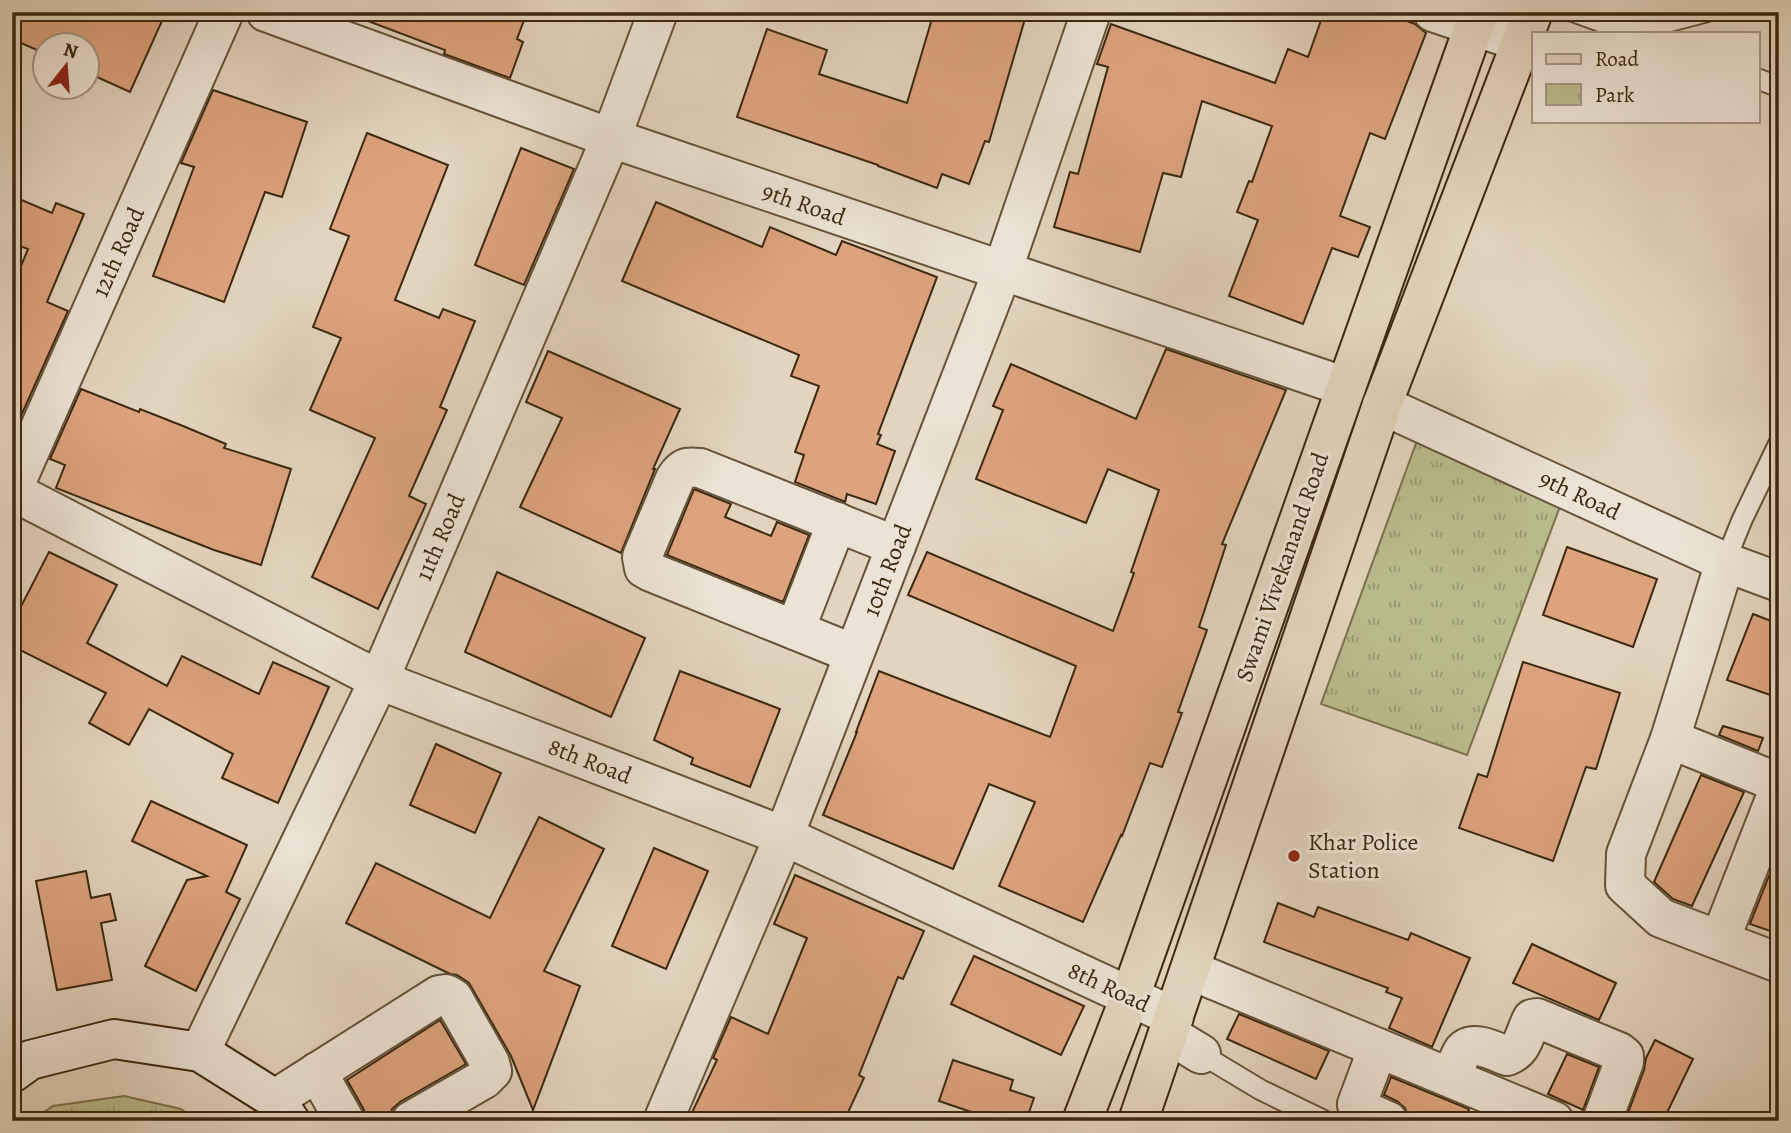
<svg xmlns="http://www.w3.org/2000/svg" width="1791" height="1133" font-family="Alegreya,serif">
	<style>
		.park { fill: url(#park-tufts); stroke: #7a724d; stroke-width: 2 }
		.building { fill: #dca37e; stroke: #3b280d; stroke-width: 2 }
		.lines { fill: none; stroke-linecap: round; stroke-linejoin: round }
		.lane-casing { stroke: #655339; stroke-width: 23 }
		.street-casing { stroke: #655339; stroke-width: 42 }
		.secondary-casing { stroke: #3b280d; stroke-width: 42 }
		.primary-casing { stroke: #3b280d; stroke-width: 42 }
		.lane { stroke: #ece3d4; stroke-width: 19 }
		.street { stroke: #ece3d4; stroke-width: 38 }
		.secondary { stroke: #ece3d4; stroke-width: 38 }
		.primary { stroke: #e2d4bd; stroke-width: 38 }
		.poi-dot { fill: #8f2418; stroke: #ece3d4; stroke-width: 2.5 }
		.labels { text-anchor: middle; stroke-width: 6; stroke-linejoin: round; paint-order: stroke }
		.street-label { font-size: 24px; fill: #3b280d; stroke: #ece3d4 }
		.poi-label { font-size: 24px; fill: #3b280d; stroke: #ece3d4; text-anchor: start }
	</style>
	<defs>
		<pattern id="park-tufts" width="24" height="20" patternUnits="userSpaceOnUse" patternTransform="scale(1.75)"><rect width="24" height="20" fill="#babb8d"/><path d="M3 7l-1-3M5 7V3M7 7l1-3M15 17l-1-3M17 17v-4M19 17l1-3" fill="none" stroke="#989872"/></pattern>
	</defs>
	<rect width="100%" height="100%" fill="#e2d4bd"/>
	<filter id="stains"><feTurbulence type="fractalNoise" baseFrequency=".00286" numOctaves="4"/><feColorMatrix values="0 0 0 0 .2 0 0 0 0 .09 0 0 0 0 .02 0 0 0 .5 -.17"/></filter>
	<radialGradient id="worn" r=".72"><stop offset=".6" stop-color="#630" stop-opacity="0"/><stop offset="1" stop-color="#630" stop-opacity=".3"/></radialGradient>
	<!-- park -->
	<g class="park">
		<path d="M1419 435 1562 501 1467 755 1321 704Z"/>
		<path d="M124 1096 181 1109 197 1121H31L53 1106Z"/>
	</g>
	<!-- building -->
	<g class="building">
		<path d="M12 12H166L130 92 88 73V46H46V54L12 39Z"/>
		<path d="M352 12H527L517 39 523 42 510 78 444 54 445 50 352 15Z"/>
		<path d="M934 12H1027L989 142 985 141 969 184 942 174 937 188 878 166V165L737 117 767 29 827 50 819 74 907 103Z"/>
		<path d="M1324 12H1383L1415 24 1426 33 1385 139 1370 133 1340 216 1370 227 1358 257 1332 248 1303 324 1229 296 1258 220 1237 212 1249 181 1252 182 1272 126 1202 101 1181 177 1163 173 1140 252 1054 227 1070 172 1078 174 1108 67 1097 64 1111 24 1275 83 1288 49 1308 57Z"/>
		<path d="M213 90 307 122 282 197 265 192 224 302 153 276 194 167 181 163Z"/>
		<path d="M367 133 448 165 395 300 439 318 443 309 475 321 440 407 447 410 409 496 426 504 378 609 312 577 375 438 310 410 341 338 313 327 349 236 330 229Z"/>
		<path d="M521 148 574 169 524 285 475 265Z"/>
		<path d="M12 196 52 213 56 203 84 214 47 302 68 311 12 436V288L28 249 12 243Z"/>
		<path d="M656 202 762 247 770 227 836 255 842 241 937 277 878 434 881 435 877 444 895 451 876 504 847 494 845 502 843 501 795 482 804 455 795 452 819 386 791 376 799 355 622 281Z"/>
		<path d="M1166 349 1286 390 1222 544 1226 545 1199 627 1207 630 1178 712 1182 713 1162 767 1150 763 1122 836 1121 835 1083 922 999 886 1035 802 989 784 953 869 823 815 857 732H856L879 671 1050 737 1076 666 908 595 927 552 1113 631 1134 573 1131 572 1159 490 1108 469 1086 523 976 479 1003 410 993 406 1011 364 1136 419Z"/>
		<path d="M548 351 680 409 653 469H655L621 553 520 507 562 418 526 402Z"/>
		<path d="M81 389 139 412 140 409 183 426 226 444 224 448 291 469 261 565 214 550 56 488 65 465 50 459Z"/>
		<path d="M694 489 731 504 725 517 771 536 777 522 809 535 783 602 667 555Z"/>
		<path d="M1567 547 1657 579 1633 647 1543 615Z"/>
		<path d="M49 552 117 585 87 643 167 686 182 656 259 694 273 662 329 687 278 803 222 778 233 754 149 709 129 745 89 723 106 693 12 646V624Z"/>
		<path d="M497 572 645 638 611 717 465 652Z"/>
		<path d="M1753 614 1779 624V698L1727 680Z"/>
		<path d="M1523 662 1620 693 1596 769 1586 767 1553 861 1459 828 1478 774 1487 777Z"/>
		<path d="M680 671 780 709 750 787 691 764 693 758 654 740Z"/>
		<path d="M1723 726 1763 738 1758 751 1719 735Z"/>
		<path d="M436 744 501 773 475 833 410 805Z"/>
		<path d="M1701 775 1744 792 1692 906 1673 899 1654 882Z"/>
		<path d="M151 801 247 845 226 892 240 899 196 991 145 966 187 880 207 876 132 841Z"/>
		<path d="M539 817 604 849 544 971 580 986 533 1110 511 1056 469 983 457 975 450 974 346 923 376 863 490 918Z"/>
		<path d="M654 848 708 871 666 969 612 946Z"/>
		<path d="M1778 853H1779V934L1750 924Z"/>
		<path d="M86 871 91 898 110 894 116 920 101 923 112 980 57 990 36 881Z"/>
		<path d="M795 875 924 931 903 979 898 977 859 1075 864 1078 844 1121H688L717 1060 713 1058 731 1017 768 1034 807 938 774 924Z"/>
		<path d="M1278 903 1314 917 1318 907 1408 940 1411 933 1470 958 1432 1047 1389 1028 1402 998 1386 992 1388 988 1264 942Z"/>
		<path d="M1532 944 1616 983 1599 1020 1513 983Z"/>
		<path d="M974 956 1084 1006 1061 1055 951 1004Z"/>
		<path d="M1239 1014 1329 1051 1316 1079 1227 1039Z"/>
		<path d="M440 1020 466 1064 400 1102 392 1109 391 1114 380 1121H367L364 1110 347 1080Z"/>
		<path d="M1655 1040 1693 1059 1663 1121H1625L1644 1070 1646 1058Z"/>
		<path d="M1567 1054 1599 1067 1583 1110 1548 1094Z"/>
		<path d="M953 1060 1013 1080 1010 1090 1034 1098 1026 1121H998L939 1101Z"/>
		<path d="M1391 1077 1469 1109 1465 1121H1410L1405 1108 1397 1101 1384 1095Z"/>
	</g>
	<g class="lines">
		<defs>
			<g id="lane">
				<path d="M1574 12 1632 33"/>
				<path d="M1630 32 1706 12"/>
				<path d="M1758 79 1779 87"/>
				<path d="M1725 562 1742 520 1779 443"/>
				<path d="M1201 1054 1261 1090 1325 1121"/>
			</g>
			<g id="street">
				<path d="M266 12 611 138 1346 387"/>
				<path d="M1433 12 1521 42"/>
				<path d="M1382 405 1725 562 1779 582"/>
				<path d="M12 491 379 680 784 836 1174 1017"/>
				<path d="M12 491 224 12"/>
				<path d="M1725 562 1670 739 1626 854 1625 885 1661 918 1779 963"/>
				<path d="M795 630 837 522"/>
				<path d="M854 654 651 572 644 568 642 557 675 479C683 466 687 467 700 468L896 546"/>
				<path d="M1670 739 1779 783"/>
				<path d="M1720 940 1779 789"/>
				<path d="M1190 970 1554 1121"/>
				<path d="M1168 1034 1201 1054"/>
				<path d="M1378 1048 1357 1104 1361 1109 1388 1121"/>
				<path d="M200 1052 379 680 611 138 658 12"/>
				<path d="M317 1072 345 1121"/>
				<path d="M1452 1078C1455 1070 1458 1058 1463 1051 1473 1039 1496 1052 1507 1056 1524 1050 1524 1034 1532 1019L1537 1018 1619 1052 1624 1056V1062L1602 1121"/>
				<path d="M275 1099 439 995 446 994 453 998 490 1063 492 1071 484 1079 411 1121"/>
				<path d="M663 1121 784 836 896 546 1002 272 1091 12"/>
			</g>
			<path id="secondary" d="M12 1073 30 1060 114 1039 200 1052 275 1099 290 1121"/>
			<g id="primary">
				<path d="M1082 1121 1130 997 1479 12"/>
				<path d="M1138 1121 1382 405 1533 12"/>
			</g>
		</defs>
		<!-- lane casing -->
		<use href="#lane" class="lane-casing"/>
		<!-- street casing -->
		<use href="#street" class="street-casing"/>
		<!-- secondary casing -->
		<use href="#secondary" class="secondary-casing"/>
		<!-- primary casing -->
		<use href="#primary" class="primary-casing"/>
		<!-- lane -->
		<use href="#lane" class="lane"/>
		<!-- street -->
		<use href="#street" class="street"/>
		<!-- secondary -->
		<use href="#secondary" class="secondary"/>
		<!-- primary -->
		<use href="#primary" class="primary"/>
	</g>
	<!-- markers -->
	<circle class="poi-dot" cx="1294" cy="856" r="7"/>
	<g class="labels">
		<!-- street labels -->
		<g class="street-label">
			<text transform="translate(804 204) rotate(19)" y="8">9th Road</text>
			<text transform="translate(118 252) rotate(-66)" y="8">12th Road</text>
			<text transform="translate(1580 495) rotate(25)" y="8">9th Road</text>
			<text transform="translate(440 537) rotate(-67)" y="8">11th Road</text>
			<text transform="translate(1282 567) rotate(-71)" y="8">Swami Vivekanand Road</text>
			<text transform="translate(887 570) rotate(-69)" y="8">10th Road</text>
			<text transform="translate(590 761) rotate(21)" y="8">8th Road</text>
			<text transform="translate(1109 987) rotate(25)" y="8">8th Road</text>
		</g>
		<!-- poi labels -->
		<g class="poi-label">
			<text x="1308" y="850">Khar Police<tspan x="1308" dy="28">Station</tspan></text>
		</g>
	</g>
	<!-- margin -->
	<rect width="1791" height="1133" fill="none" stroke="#e2d4bd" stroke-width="42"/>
	<rect x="14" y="14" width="1763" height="1105" fill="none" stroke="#3b280d" stroke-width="3.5"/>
	<rect x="21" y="21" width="1749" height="1091" fill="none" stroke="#3b280d" stroke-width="2"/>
	<!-- legend -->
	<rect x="1532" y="32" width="228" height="91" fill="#ece3d4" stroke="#a59884" stroke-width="2"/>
	<rect x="1546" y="54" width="35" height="10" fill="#e2d4bd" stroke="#a59884" stroke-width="2"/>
	<text x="1595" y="66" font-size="21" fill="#3b280d">Road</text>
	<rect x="1546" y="84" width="35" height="21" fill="url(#park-tufts)" stroke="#a59884" stroke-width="2"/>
	<text x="1595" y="102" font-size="21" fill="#3b280d">Park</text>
	<!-- north arrow -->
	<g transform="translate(66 66) rotate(17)"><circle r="33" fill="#ece3d4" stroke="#a59884" stroke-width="2"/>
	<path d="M0-5L12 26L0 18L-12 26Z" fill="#8f2418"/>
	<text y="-10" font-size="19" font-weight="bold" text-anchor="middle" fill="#3b280d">N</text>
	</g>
	<rect width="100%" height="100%" filter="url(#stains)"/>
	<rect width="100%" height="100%" fill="url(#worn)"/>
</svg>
